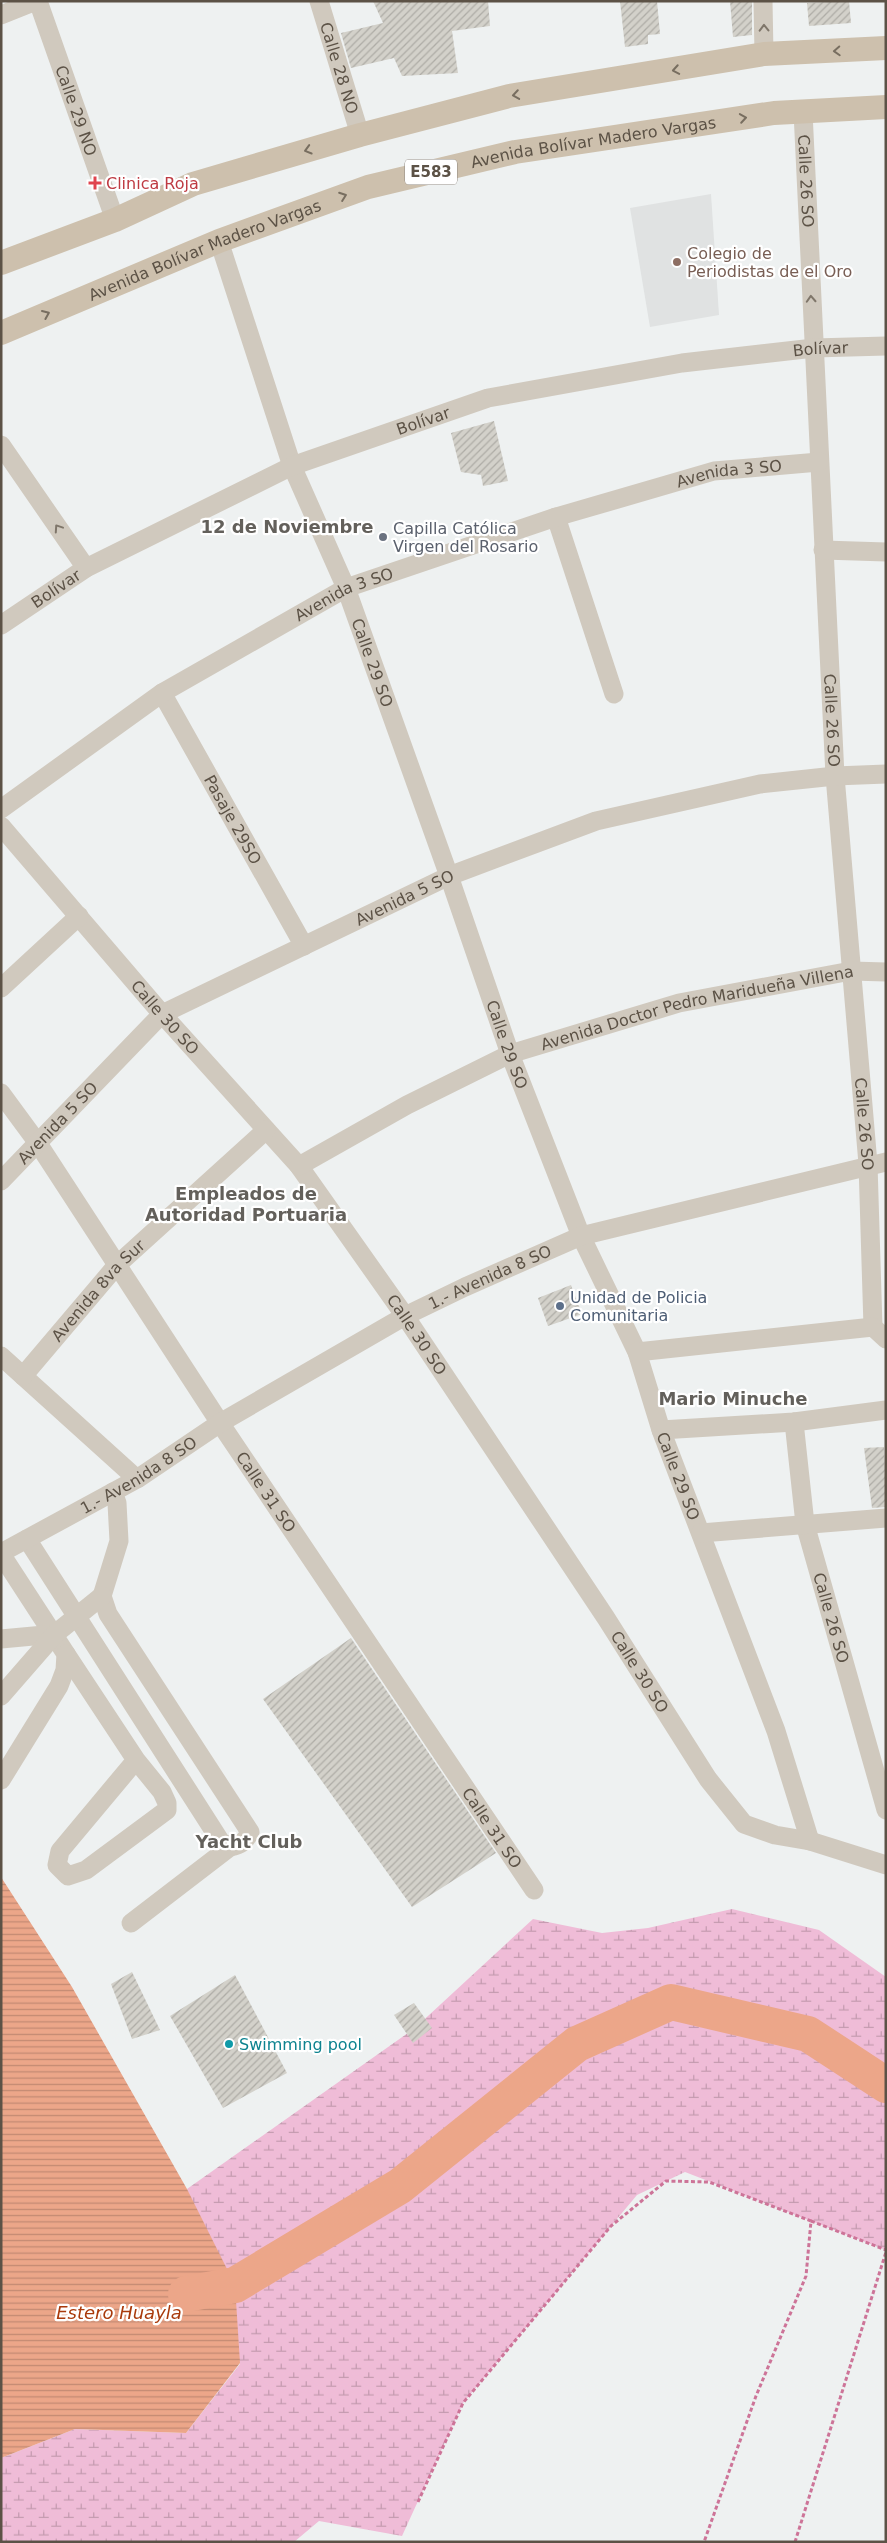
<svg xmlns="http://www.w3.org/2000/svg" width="887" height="2543" font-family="'DejaVu Sans',sans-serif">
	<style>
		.education { fill: #e0e2e2 }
		.wetland { fill: url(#wetland-marsh) }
		.water { fill: url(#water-rules) }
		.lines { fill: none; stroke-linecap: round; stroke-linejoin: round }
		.river { stroke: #eca689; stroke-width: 36 }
		.building { fill: url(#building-hatch) }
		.path { stroke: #cd7498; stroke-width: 3; stroke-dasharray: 4 2.5; stroke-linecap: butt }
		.minor { stroke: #d0c9be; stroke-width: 19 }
		.major { stroke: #cdc0ad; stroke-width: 24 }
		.oneway { stroke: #7f766a }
		.oneway2 { stroke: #786e60 }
		.health-dot { fill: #e0444e; stroke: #fff; stroke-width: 2 }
		.education-dot { fill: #8d6e63; stroke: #fff; stroke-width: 2 }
		.worship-dot { fill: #6b7280; stroke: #fff; stroke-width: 2 }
		.service-dot { fill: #5c6f8a; stroke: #fff; stroke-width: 2 }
		.culture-dot { fill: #0f9aa8; stroke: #fff; stroke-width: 2 }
		.labels { text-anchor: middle; stroke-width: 4.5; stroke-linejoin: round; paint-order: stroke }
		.shield { fill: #fff; stroke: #8d867e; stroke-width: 1 }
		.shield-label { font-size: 15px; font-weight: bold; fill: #5c5246 }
		.street-label { font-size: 16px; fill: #5c5246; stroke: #fff }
		.health-label { font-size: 16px; fill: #be3a42; stroke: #fff; text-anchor: start }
		.education-label { font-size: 16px; fill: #785e54; stroke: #fff; text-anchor: start }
		.worship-label { font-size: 16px; fill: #5b616d; stroke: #fff; text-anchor: start }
		.service-label { font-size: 16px; fill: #4e5e75; stroke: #fff; text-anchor: start }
		.culture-label { font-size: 16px; fill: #0d838f; stroke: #fff; text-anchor: start }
		.neighbourhood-label { font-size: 18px; font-weight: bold; fill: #63605b; stroke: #fff }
		.water-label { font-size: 18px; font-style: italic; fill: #a93a0b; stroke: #fff }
	</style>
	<defs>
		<pattern id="wetland-marsh" width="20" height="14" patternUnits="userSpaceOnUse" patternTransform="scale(1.25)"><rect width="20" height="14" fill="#efbcd7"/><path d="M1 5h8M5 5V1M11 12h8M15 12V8" fill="none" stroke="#c59bb0"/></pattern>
		<pattern id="water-rules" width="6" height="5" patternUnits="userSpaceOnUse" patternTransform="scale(1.25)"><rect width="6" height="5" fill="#eca689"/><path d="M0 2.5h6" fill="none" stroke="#c28a72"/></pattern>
		<pattern id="building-hatch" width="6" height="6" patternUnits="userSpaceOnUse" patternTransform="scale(1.25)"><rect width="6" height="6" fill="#d3d1ca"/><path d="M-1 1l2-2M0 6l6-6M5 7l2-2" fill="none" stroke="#aeaca6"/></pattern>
	</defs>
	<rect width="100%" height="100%" fill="#eef1f1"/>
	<!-- education -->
	<path class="education" d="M711 194 719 315 650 327 630 208Z"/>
	<!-- wetland -->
	<path class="wetland" d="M732 1909 819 1930 886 1977V2250L685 2172 637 2195 463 2403 402 2536 319 2521 294 2542H1V2458L75 2429 186 2433 240 2364 187 2189 415 2028 533 1919 602 1933 648 1928Z"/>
	<!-- water -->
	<path class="water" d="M1 1877 72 1987 187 2189 235 2285 240 2363 186 2433 75 2429 1 2458Z"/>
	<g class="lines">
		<!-- river -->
		<path class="river" d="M186 2294 235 2285 400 2186 577 2044 671 2002 808 2034 886 2085"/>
	</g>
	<!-- building -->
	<g class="building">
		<path d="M373 1H488L490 26 452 31 458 73 402 76 394 58 351 68 341 33 383 23Z"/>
		<path d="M620 1H657L660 34 648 35V44L625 47Z"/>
		<path d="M730 1H752V35L733 37Z"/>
		<path d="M849 1 851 23 809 26 807 3Z"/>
		<path d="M494 421 508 481 483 486 481 475 461 472 451 433Z"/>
		<path d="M571 1285 582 1314 548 1326 538 1298Z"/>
		<path d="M884 1447 886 1507 872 1508 864 1448Z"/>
		<path d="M351 1638 496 1853 412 1907 263 1699Z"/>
		<path d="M132 1972 160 2030 132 2039 111 1984Z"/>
		<path d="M235 1975 287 2073 223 2108 170 2016Z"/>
		<path d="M414 2003 432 2028 413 2043 394 2015Z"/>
	</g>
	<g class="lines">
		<!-- path -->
		<g class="path">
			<path d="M811 2221 886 2250"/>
			<path d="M418 2502 463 2403 611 2226 666 2181 709 2182 811 2221 806 2276 756 2396 704 2542"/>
			<path d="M795 2542 886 2252"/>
		</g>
		<!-- minor -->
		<g class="minor">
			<path id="s1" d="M38 1 115 220"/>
			<path id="s2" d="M319 1 360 135"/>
			<path d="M763 1 764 54"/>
			<path d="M1 15 36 1"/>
			<path id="s3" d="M803 112 835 776 868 1164 873 1327"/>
			<path id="s4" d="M219 241 292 466 346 588 449 876 510 1054 581 1236 637 1352 661 1430 776 1731 810 1841"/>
			<path d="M1 445 86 568"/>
			<path d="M556 517 614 694"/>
			<path d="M823 550 886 552"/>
			<path id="s5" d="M1 625 86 568 292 466 488 398 682 363 814 348 886 346"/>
			<path id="s6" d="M162 693 304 946"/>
			<path id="s7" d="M1 809 162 693 346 588 556 517 714 471 819 462"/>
			<path id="s8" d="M1 826 162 1014 299 1166 405 1316 606 1618 708 1779 744 1824 775 1835 810 1841 886 1865"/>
			<path d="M1 988 79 916"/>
			<path id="s9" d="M1 1093 37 1142 220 1423 534 1890"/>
			<path id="s10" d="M299 1166 407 1105 510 1054 679 1003 851 971 886 972"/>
			<path id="s11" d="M1 1181 162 1014 449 876 596 821 760 784 835 776 886 774"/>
			<path d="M637 1352 873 1327 886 1339"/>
			<path d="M1 1356 137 1479"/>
			<path id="s12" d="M23 1376 117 1265 266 1130"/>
			<path id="s13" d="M794 1422 805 1524 886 1810"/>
			<path d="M661 1430 794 1422 886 1410"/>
			<path d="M701 1533 886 1518"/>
			<path d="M27 1539 221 1842 230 1847C241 1845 245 1842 250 1832L108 1614 102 1596 119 1541 117 1503 113 1492"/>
			<path id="s14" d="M1 1553 137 1479 220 1423 405 1316 465 1287 581 1236 886 1162"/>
			<path d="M1 1554 66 1654 65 1670 59 1686 1 1780"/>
			<path d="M1 1639 55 1634"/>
			<path d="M66 1654 136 1760 162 1792 167 1803V1810L86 1870 68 1876 57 1865 60 1851 136 1760"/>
			<path d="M1 1696 55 1634 102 1596"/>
			<path d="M131 1923 230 1847"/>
		</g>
		<!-- major -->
		<g class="major">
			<path d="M1 263 115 220 193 184 360 135 509 96 764 54 886 48"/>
			<path id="s15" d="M1 333 219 241 368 187 515 152 774 113 886 107"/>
		</g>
	</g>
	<!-- one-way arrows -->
	<defs><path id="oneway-chevron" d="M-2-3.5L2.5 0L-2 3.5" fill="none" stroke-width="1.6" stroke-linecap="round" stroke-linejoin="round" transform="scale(1.25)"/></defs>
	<g class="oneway">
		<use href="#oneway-chevron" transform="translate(764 28) rotate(-91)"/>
		<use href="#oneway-chevron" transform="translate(811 299) rotate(-93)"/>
		<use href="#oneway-chevron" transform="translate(58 528) rotate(-124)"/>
	</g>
	<g class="oneway2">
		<use href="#oneway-chevron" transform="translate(837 51) rotate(177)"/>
		<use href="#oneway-chevron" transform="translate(676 70) rotate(170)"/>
		<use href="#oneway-chevron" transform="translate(516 95) rotate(171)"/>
		<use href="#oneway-chevron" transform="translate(743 118) rotate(-9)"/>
		<use href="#oneway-chevron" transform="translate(308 150) rotate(164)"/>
		<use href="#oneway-chevron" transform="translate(343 196) rotate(-20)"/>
		<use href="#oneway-chevron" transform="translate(46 314) rotate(-23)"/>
	</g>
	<!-- markers -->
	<path class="health-dot" d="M92.5 175.5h5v5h5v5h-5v5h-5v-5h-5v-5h5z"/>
	<circle class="education-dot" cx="677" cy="262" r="5"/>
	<circle class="worship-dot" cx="383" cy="537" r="5"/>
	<circle class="service-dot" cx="560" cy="1306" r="5"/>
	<circle class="culture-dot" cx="229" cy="2044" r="5"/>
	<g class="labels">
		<!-- shield labels -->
		<rect class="shield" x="405" y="159.5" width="52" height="25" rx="4"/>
		<g class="shield-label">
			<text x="431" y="177">E583</text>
		</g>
		<!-- street labels -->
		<g class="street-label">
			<text dy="6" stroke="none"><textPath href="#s2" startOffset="70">Calle 28 NO</textPath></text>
			<text dy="6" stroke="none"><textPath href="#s1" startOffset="116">Calle 29 NO</textPath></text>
			<text dy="6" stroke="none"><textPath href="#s15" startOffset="625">Avenida Bolívar Madero Vargas</textPath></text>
			<text dy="6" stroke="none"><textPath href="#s3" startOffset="69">Calle 26 SO</textPath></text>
			<text dy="6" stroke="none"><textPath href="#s15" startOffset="220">Avenida Bolívar Madero Vargas</textPath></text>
			<text dy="6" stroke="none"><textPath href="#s5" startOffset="876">Bolívar</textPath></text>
			<text dy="6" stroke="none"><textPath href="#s5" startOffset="471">Bolívar</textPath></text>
			<text dy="6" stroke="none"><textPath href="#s7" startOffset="811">Avenida 3 SO</textPath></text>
			<text dy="6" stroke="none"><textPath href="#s5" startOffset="66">Bolívar</textPath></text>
			<text dy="6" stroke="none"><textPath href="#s7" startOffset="406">Avenida 3 SO</textPath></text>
			<text dy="6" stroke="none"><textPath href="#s4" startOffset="449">Calle 29 SO</textPath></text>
			<text dy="6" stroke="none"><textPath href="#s3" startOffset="609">Calle 26 SO</textPath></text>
			<text dy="6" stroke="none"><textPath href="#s6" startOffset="145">Pasaje 29SO</textPath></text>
			<text dy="6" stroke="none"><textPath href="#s11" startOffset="501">Avenida 5 SO</textPath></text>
			<text dy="6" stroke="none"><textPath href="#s10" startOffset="432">Avenida Doctor Pedro Maridueña Villena</textPath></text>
			<text dy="6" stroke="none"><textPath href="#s8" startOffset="252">Calle 30 SO</textPath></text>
			<text dy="6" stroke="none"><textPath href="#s4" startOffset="854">Calle 29 SO</textPath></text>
			<text dy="6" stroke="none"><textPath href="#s11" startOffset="81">Avenida 5 SO</textPath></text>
			<text dy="6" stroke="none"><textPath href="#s3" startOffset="1014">Calle 26 SO</textPath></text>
			<text dy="6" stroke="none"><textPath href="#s14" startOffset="562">1.- Avenida 8 SO</textPath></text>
			<text dy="6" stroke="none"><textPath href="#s12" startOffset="114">Avenida 8va Sur</textPath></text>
			<text dy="6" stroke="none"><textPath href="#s8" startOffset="658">Calle 30 SO</textPath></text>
			<text dy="6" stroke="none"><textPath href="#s14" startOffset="158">1.- Avenida 8 SO</textPath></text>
			<text dy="6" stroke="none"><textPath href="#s4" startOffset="1319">Calle 29 SO</textPath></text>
			<text dy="6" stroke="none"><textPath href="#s9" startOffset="479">Calle 31 SO</textPath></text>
			<text dy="6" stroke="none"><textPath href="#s13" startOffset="200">Calle 26 SO</textPath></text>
			<text dy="6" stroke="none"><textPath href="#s8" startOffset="1062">Calle 30 SO</textPath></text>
			<text dy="6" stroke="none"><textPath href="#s9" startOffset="884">Calle 31 SO</textPath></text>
		</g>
		<!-- health labels -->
		<g class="health-label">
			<text x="106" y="189">Clinica Roja</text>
		</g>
		<!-- education labels -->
		<g class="education-label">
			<text x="687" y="259">Colegio de<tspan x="687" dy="18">Periodistas de el Oro</tspan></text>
		</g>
		<!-- worship labels -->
		<g class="worship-label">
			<text x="393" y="534">Capilla Católica<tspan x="393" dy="18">Virgen del Rosario</tspan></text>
		</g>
		<!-- service labels -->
		<g class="service-label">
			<text x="570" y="1303">Unidad de Policia<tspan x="570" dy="18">Comunitaria</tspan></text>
		</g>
		<!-- culture labels -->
		<g class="culture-label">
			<text x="239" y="2050">Swimming pool</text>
		</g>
		<!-- neighbourhood labels -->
		<g class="neighbourhood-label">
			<text x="287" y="533">12 de Noviembre</text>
			<text x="246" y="1200">Empleados de<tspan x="246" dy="21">Autoridad Portuaria</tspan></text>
			<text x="733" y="1405">Mario Minuche</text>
			<text x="249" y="1848">Yacht Club</text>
		</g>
		<!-- water labels -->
		<g class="water-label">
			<text x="119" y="2319">Estero Huayla</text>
		</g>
	</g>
	<!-- border -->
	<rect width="887" height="2543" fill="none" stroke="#5c5246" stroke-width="5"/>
</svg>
